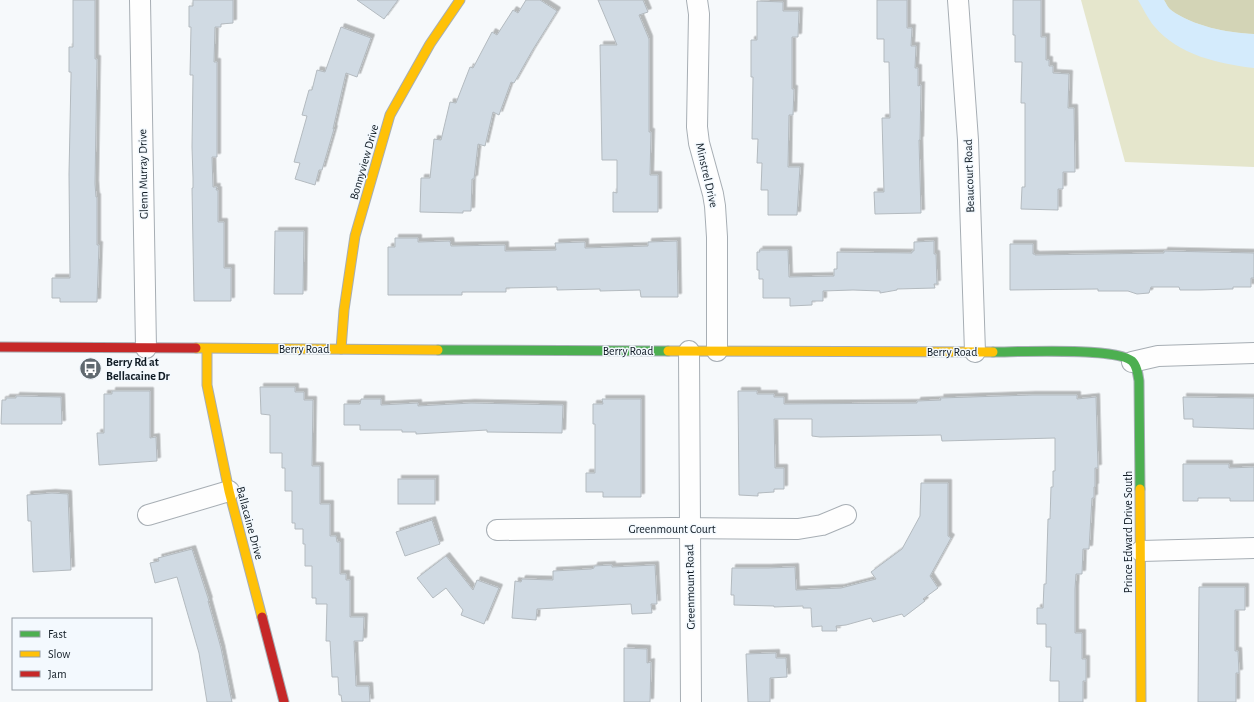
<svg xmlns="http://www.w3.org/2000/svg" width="1254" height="702" font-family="'Alegreya Sans',sans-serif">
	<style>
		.green { fill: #e5e6cc }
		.forest { fill: #d3d4b6 }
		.water { fill: #d4ebfc }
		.building { fill: #d0dae3; stroke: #b3babf; filter: url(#shadow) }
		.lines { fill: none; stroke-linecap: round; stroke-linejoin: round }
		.street-casing { stroke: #a7aeb4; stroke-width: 22 }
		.fast-casing { stroke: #a7aeb4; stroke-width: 11 }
		.slow-casing { stroke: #a7aeb4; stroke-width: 11 }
		.jam-casing { stroke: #a7aeb4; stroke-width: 11 }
		.street { stroke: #fefefe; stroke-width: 20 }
		.fast { stroke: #4caf50; stroke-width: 9 }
		.slow { stroke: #ffc107; stroke-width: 9 }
		.jam { stroke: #c62828; stroke-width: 9 }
		.labels { text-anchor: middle; stroke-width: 3; stroke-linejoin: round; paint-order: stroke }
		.street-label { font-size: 12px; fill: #101b24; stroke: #f3f9fe }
		.poi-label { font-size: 12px; font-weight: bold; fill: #101b24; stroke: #f3f9fe; text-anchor: start }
	</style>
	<defs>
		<filter id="shadow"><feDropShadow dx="3.5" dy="-3.5" stdDeviation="0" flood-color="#0004"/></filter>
	</defs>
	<rect width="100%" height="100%" fill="#f6f9fb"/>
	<!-- green -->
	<path class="green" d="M1081 0H1254V167L1125 162Z"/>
	<!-- forest -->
	<path class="forest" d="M1164 0H1254V34C1228 33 1192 26 1171 10 1168 8 1166 3 1164 0Z"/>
	<!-- water -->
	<path class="water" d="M1138 0H1164C1166 3 1168 8 1171 10 1192 26 1228 33 1254 34V68C1219 64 1178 55 1154 26 1148 19 1143 8 1138 0Z"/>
	<!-- building -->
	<g class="building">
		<path d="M73 0H95V59H97L95 184 96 197H97V245H99L97 302H60V298H52V278H70L69 174 71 76V72H69V47H73Z"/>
		<path d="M193 0H233V23L221 24V27H215L214 62H217V157H212L213 187H217L216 190H218V222H224V268H231V301H194L192 188H193V178L192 147 193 75H190L191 27H189V6H193Z"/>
		<path d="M357 0H398L384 19Z"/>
		<path d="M526 0H540L557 11 532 51 514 83 511 82 499 115 493 112 485 146 478 144 474 179H472L471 211H463V213L420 212 421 178H430L434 139 441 140 450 102 456 103 470 67 473 68 492 32 497 35 513 10 518 13Z"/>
		<path d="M598 0H643L648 12 639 15 649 39V132H651L650 175H658V212H613V192L617 193V160H602L600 45H617Z"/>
		<path d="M877 0H907V28H912L911 46H916L915 68H918V86L921 85 920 140H919L921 213 875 214 874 192H884L882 118H890L889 62H884V39H877Z"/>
		<path d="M1013 0H1041V37H1046V60H1049V66H1053V73L1069 74 1068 108H1074L1075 172H1063V189H1058V210L1021 209 1022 187H1025V103H1021L1022 62H1015V35H1013Z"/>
		<path d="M757 1 783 2V11H799L798 37H792V89H794L793 115H789L788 167H800L797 215H768V190H761L762 163H757L758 139H752L753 77H751V40H757Z"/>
		<path d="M341 27 371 38 357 77 346 73 333 129H334L322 170H319L315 185 295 179 300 163 294 162 307 116 302 115 309 90H312L317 70 325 72Z"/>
		<path d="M275 231H304L303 294H274Z"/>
		<path d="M395 238H418V242L450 241 451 246 505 245V251L556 250 555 243 585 242V248L648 246V242L677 241 678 297H641L640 290 600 291V289L557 290V287L506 288V292H462V295H388V247H395Z"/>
		<path d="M934 241V254H936L937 284H934L935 288 897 289V290L880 293V291L853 290 823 291V301H812V305L790 306V298H763V279H759V270H757V252H760L759 250H788L789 277 834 276V269H837V252L912 253V251H914V242Z"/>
		<path d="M1010 244H1033V254H1035V255L1164 253V251L1254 253V278H1251V287H1233V289H1231L1201 290H1180L1179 287H1151L1149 293 1137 294 1128 291H1098V289L1010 290Z"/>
		<path d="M260 387H295V392H304V400H313L312 466H320V504H330V536H336L337 542H340V574H346V580H350V617H364L363 641H354L356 686H369L370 702H342L341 695H339L338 677H332L330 641H326L327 604H316V598H312V566H305V544H303V529H295V523H292V491H285V468H282V453H270V415L261 414Z"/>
		<path d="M112 391H150V438L156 437 157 461 99 465 97 433H104V394H112Z"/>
		<path d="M738 391H757V394H774V397H784V404L917 403V401L941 400 940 398 1032 395H1077V399L1096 397 1098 468H1095V487H1094V498H1092L1089 549H1083L1082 574H1076L1075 589V633H1082V659H1086V681H1083V702H1059V681H1050L1051 647H1046V624H1037V608H1043L1044 584H1046L1048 519H1050L1051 487H1053V471H1055V438L942 441 941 435 820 437 812 436V419H774L775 468H784V489H774V492L758 493V496L739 495Z"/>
		<path d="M16 396 61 397 62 424H1L2 400H6V398H16Z"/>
		<path d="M1183 397 1254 398V429L1193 427V419H1184Z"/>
		<path d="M361 399H381V405L418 403V406L471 403 563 405 562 433 487 432V430L416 434V432H402V430H360V425H344V404H360Z"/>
		<path d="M602 399H641V497H603V492H586V473H595V424H593V404H603Z"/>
		<path d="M1183 464H1229V468L1254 467V501H1230V498H1198V501H1183Z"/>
		<rect x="398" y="479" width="37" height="25"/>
		<path d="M921 483H948V536L951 538 930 576 938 588 923 599 925 601 904 617 902 614 873 622 871 618 846 625 836 626 837 631H822V626L812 627 811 608H803V606L774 607V606L734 605V595H731L732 568H768L795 567 796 590 841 588 876 579 871 572 902 549 920 516Z"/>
		<path d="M52 493 68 494 71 570 33 572 31 521H28L27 495Z"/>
		<path d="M432 520 440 544 405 556 396 532Z"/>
		<path d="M192 549 209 601H208L221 648 232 702H207L199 653 177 577 155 583 150 563 159 561 158 558Z"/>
		<path d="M446 556 473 590 477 580 499 588 484 624 461 615 463 610 446 588 433 598 417 578Z"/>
		<path d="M612 565V567L655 565 657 604H651L652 613 632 614 631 604 537 609 536 620 512 618 515 581 521 582 522 579 553 580V571L591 569 594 568V566Z"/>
		<path d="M1199 587H1245V610H1235V651H1238L1239 673H1236V702H1198Z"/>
		<path d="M624 648 647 649V663L651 662 650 702H624Z"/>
		<path d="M776 653V658H786L787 677 770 678V702H748L746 654Z"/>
	</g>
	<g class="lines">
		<defs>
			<g id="street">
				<path d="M140 0 146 348"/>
				<path d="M697 0 699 14 697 127 699 143 713 194 715 206 717 237V351"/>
				<path d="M958 0 968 140 975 352"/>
				<path d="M689 351 691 702"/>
				<path d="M1132 362 1158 356 1254 353"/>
				<path d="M148 515 229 491"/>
				<path d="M497 530 673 528 798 529 822 525 846 515"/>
				<path d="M1141 551 1254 548"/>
			</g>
			<g id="fast">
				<path d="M438 350 668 351"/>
				<path d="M993 352C1018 352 1116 347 1132 361 1137 366 1138 374 1139 381L1140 489"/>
			</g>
			<g id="slow">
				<path d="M196 348 438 350"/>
				<path d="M207 349V385L229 491 262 617"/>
				<path d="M341 349 344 310 355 236 390 115 430 44 460 0"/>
				<path d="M668 351 993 352"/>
				<path d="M1140 489 1141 702"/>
			</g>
			<g id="jam">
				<path d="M0 347 196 348"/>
				<path d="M262 617 284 702"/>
			</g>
		</defs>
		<!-- street casing -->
		<use href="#street" class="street-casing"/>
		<!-- fast casing -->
		<use href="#fast" class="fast-casing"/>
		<!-- slow casing -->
		<use href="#slow" class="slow-casing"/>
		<!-- jam casing -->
		<use href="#jam" class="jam-casing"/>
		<!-- street -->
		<use href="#street" class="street"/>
		<!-- fast -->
		<use href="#fast" class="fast"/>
		<!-- slow -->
		<use href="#slow" class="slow"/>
		<!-- jam -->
		<use href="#jam" class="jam"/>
	</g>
	<!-- icons -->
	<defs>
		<symbol id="bus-disc" viewBox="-11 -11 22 22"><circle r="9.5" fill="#60696f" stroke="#f3f9fe"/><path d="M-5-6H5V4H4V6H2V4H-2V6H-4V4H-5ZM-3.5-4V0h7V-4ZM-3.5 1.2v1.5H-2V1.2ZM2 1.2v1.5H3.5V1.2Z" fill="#fff"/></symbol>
	</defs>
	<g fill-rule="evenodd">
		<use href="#bus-disc" x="78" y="356" width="25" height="25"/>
	</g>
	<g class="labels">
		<!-- street labels -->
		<g class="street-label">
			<text transform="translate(364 162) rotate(-74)" y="4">Bonnyview Drive</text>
			<text transform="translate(143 174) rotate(-91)" y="4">Glenn Murray Drive</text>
			<text transform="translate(707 175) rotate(77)" y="4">Minstrel Drive</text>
			<text transform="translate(969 176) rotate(-92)" y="4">Beaucourt Road</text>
			<text x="304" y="353">Berry Road</text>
			<text x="628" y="355">Berry Road</text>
			<text x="952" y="356">Berry Road</text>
			<text transform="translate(250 523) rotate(75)" y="4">Ballacaine Drive</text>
			<text x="672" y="533">Greenmount Court</text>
			<text transform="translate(1128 532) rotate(-90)" y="4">Prince Edward Drive South</text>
			<text transform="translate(690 587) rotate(-91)" y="4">Greenmount Road</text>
		</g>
		<!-- poi labels -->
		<g class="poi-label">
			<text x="106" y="366">Berry Rd at<tspan x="106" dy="14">Bellacaine Dr</tspan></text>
		</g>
	</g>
	<!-- legend -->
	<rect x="12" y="618" width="140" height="72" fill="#f3f9fe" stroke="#98a0a7"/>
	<rect x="20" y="631" width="20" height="6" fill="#4caf50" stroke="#98a0a7"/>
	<text x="48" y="638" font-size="12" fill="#101b24">Fast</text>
	<rect x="20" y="651" width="20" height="6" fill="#ffc107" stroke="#98a0a7"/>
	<text x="48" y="658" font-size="12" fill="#101b24">Slow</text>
	<rect x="20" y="671" width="20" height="6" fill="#c62828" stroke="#98a0a7"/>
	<text x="48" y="678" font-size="12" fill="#101b24">Jam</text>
</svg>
